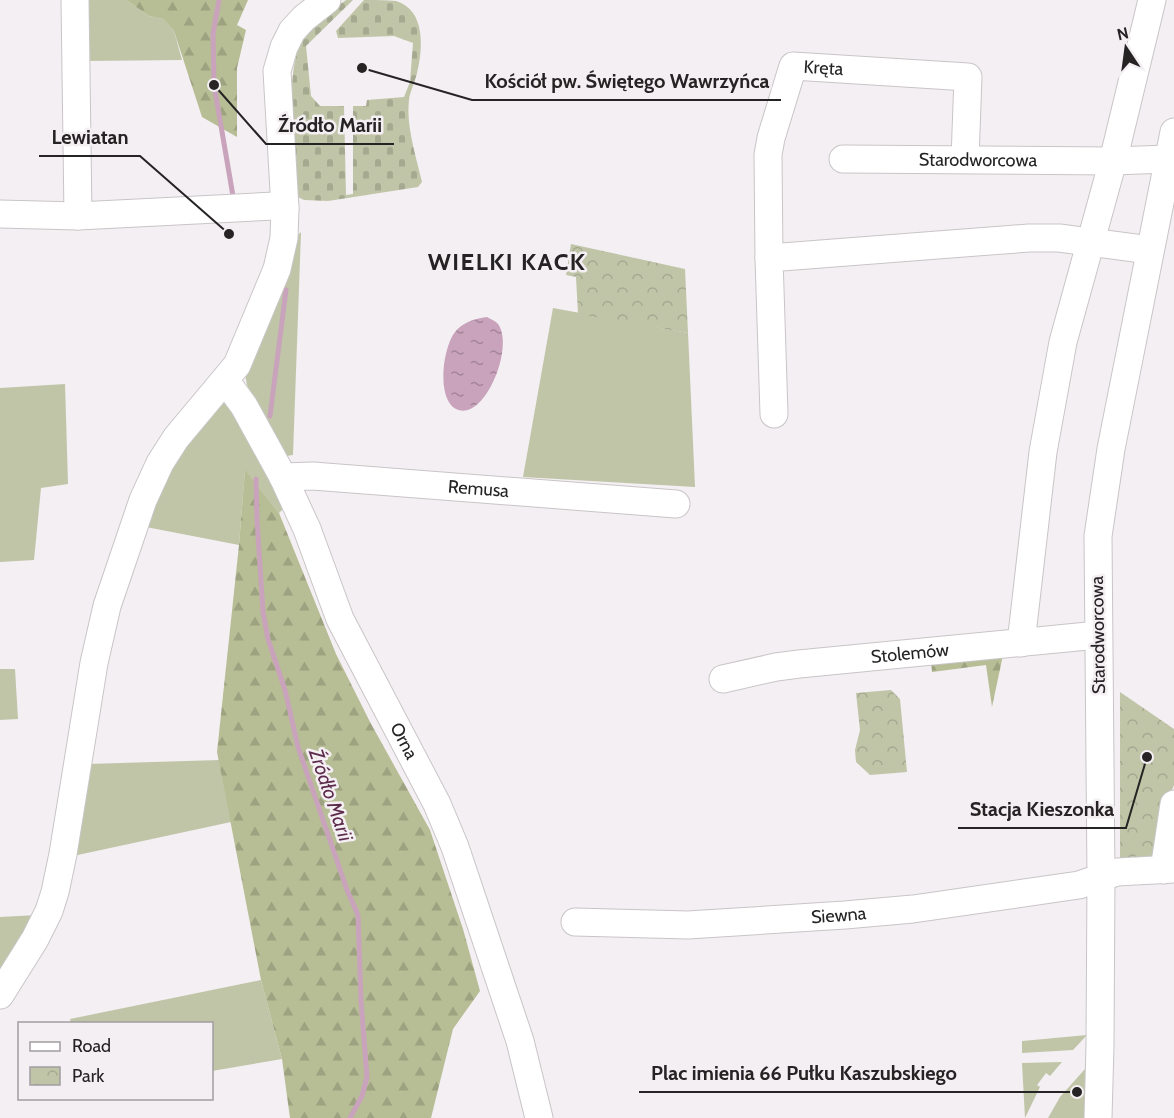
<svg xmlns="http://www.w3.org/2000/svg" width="1174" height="1118" font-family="Cabin,sans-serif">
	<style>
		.grass { fill: #c0c5a8 }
		.forest { fill: url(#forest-firs) }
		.cemetery { fill: url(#cemetery-stones) }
		.park { fill: url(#park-crowns) }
		.water { fill: url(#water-ripples) }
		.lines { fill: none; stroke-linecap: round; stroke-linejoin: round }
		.stream { stroke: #c9a3bb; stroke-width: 5 }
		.minor-casing { stroke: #c9c5c7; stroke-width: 29 }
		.minor { stroke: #fff; stroke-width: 27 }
		.labels { text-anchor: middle; stroke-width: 5; stroke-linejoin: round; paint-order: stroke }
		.street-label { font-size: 18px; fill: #252324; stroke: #f4eff2 }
		.water-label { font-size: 20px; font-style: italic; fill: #5d2c4d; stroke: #f4eff2 }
		.district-label { font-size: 24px; font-weight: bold; letter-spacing: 1.5px; fill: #252324; stroke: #f4eff2 }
		.leader { fill: none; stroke: #252324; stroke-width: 2 }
		.callout-dot { fill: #252324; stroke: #f4eff2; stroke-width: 2 }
		.callout-label { font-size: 20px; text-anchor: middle; font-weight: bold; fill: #252324; stroke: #f4eff2; stroke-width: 5; stroke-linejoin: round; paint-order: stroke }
	</style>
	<defs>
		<pattern id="forest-firs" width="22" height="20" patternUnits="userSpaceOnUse" patternTransform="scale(1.5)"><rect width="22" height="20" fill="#b7bd95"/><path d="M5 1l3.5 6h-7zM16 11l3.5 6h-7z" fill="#9da280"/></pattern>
		<pattern id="cemetery-stones" width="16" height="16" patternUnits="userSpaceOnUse" patternTransform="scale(1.5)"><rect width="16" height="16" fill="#c0c5a8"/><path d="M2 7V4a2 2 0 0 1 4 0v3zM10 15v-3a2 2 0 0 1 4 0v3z" fill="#a5a990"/></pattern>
		<pattern id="park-crowns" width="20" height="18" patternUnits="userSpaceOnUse" patternTransform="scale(1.5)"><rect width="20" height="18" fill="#c0c5a8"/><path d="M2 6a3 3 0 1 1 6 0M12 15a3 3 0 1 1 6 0" fill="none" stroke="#a5a990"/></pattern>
		<pattern id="water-ripples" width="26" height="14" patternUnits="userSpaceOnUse" patternTransform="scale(1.5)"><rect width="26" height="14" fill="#c9a3bb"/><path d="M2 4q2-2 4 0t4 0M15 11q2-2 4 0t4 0" fill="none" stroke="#a38498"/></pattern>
	</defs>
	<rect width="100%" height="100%" fill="#f4eff2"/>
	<!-- grass -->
	<g class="grass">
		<path d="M85 0H126L149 16 163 19 174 31 182 60 86 61Z"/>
		<path d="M301 232 293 455 286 456 247 385 245 374 297 236Z"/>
		<path d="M553 308 688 333 695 487 523 477Z"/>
		<path d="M65 384 68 484 41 488 34 560 0 562V388Z"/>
		<path d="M224 403 237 411 286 506 279 513 245 471 239 545 146 527C150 514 154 500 159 488 171 464 202 415 224 403Z"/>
		<path d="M0 669H15L18 719 0 720Z"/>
		<path d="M219 760 231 822 73 856 88 764Z"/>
		<path d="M38 915 0 978V917Z"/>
		<path d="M261 980 282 1059 212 1071V1024H71L70 1019Z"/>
		<path d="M1087 1035 1073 1050 1022 1053V1041Z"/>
		<path d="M1062 1062 1050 1076 1046 1073 1037 1085 1040 1087 1025 1118 1022 1063Z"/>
		<path d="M1085 1069 1089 1071 1088 1118H1048L1060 1097Z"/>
	</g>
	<!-- forest -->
	<g class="forest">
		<path d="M126 0H248L237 25 246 30 237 68V137L202 117 174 31 163 19 149 16Z"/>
		<path d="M245 470 279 513 336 654 370 722 430 830 463 929 480 991 453 1029 431 1118H290L282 1059 261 980 217 752 239 545Z"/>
		<path d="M1003 655 992 707 986 665 932 672 931 661Z"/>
	</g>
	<!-- cemetery -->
	<path class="cemetery" d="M346 0H353L306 46 311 96 320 106H344L346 195 353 194V106H366L367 100 404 97 410 82 413 43 394 36 338 38 336 31 364 0C374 0 387 0 396 1 426 10 423 49 417 73 415 82 410 91 409 100 406 126 416 156 422 182L418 187 328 201 304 200 298 197 295 193C294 155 285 77 300 45 308 26 330 12 346 0Z"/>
	<!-- park -->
	<g class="park">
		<path d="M571 244 685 269 688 333 578 314 576 277 566 275Z"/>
		<path d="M891 690 900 699 907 772 870 775 856 762 855 750 860 730 856 693Z"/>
		<path d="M1120 692 1174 729V785L1164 809 1159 855 1120 864Z"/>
	</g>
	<!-- water -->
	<path class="water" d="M487 317C490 319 496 321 498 324 515 347 484 423 456 409 436 399 443 347 455 332 463 322 474 319 487 317Z"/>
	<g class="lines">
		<!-- stream -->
		<g class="stream">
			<path d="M219 0 213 34 214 85 233 196"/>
			<path d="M270 416 286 290"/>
			<path d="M256 479 257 520 263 612 268 639 285 690 298 747 347 890 358 915 361 1001 367 1077 362 1096 350 1118"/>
		</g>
		<defs>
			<g id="minor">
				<path d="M75 0 78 216"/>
				<path id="s1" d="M843 159 1113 161 1168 159"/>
				<path d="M0 214 78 216 275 206 285 208"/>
				<path id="s2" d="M769 258 768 155 771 138 793 66 968 77 965 159"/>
				<path id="s3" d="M225 380 244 406 283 477 307 529 340 619 437 804 455 847 520 1041 539 1118"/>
				<path d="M774 414 769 258 1029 238H1059L1150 250"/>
				<path id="s4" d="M283 477 313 476 676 504"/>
				<path d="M1021 643 1043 452 1063 342 1113 161 1152 0"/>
				<path id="s5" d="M723 679 776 667 799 664 1098 635"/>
				<path d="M1164 870 1174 804"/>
				<path id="s6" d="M575 922 688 925 845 915 913 909 1079 885 1117 872 1174 869"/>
				<path d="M0 995 35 939 49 911 55 892 63 854 94 663 107 606 143 500 160 463 176 438 237 365 277 269 284 238 285 208 277 71 284 47 292 31 304 18 327 0"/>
				<path d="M1098 1118 1100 1045 1101 878 1098 536 1111 449 1174 132"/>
			</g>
		</defs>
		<!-- minor casing -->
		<use href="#minor" class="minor-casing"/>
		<!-- minor -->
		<use href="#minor" class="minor"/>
	</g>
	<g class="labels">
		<!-- street labels -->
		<g class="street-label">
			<text dy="6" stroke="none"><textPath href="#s2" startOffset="226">Kręta</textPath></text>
			<text dy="6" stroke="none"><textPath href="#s1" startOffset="135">Starodworcowa</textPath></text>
			<text dy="6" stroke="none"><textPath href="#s4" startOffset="196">Remusa</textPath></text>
			<text transform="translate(1098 635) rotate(-91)" y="6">Starodworcowa</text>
			<text dy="6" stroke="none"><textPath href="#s5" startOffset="189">Stolemów</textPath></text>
			<text dy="6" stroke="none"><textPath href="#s3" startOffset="404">Orna</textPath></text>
			<text dy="6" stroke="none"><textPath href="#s6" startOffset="264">Siewna</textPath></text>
		</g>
		<!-- water labels -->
		<g class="water-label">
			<text transform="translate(331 795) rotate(71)" y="7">Źródło Marii</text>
		</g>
		<!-- district labels -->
		<g class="district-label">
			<text x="507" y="270">WIELKI KACK</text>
		</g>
	</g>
	<!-- callouts -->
	<path class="leader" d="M362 68L472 100H781M214 85L266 144H394M229 234L140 156H39M1147 757L1126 828H958M1077 1092L969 1092H639"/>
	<g class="callout-dot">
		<circle cx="362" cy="68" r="6"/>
		<circle cx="214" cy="85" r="6"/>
		<circle cx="229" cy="234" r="6"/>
		<circle cx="1147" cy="757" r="6"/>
		<circle cx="1077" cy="1092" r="6"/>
	</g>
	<g class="callout-label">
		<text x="627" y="88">Kościół pw. Świętego Wawrzyńca</text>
		<text x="330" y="132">Źródło Marii</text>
		<text x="90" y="144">Lewiatan</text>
		<text x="1042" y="816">Stacja Kieszonka</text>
		<text x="804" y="1080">Plac imienia 66 Pułku Kaszubskiego</text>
	</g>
	<!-- legend -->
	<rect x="18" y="1022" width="195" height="78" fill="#f4eff2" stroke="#a19da0" stroke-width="1.5"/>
	<rect x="30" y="1042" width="30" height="9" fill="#ffffff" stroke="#a19da0" stroke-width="1.5"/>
	<text x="72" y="1052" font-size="18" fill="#252324">Road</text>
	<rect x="30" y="1067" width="30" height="18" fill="url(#park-crowns)" stroke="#a19da0" stroke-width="1.5"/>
	<text x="72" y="1082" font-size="18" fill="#252324">Park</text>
	<!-- north arrow -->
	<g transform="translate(1126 48) rotate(347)" stroke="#f4eff2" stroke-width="4.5" paint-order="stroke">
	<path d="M0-4.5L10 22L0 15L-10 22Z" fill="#252324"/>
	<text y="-9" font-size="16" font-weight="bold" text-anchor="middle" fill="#252324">N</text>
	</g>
</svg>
